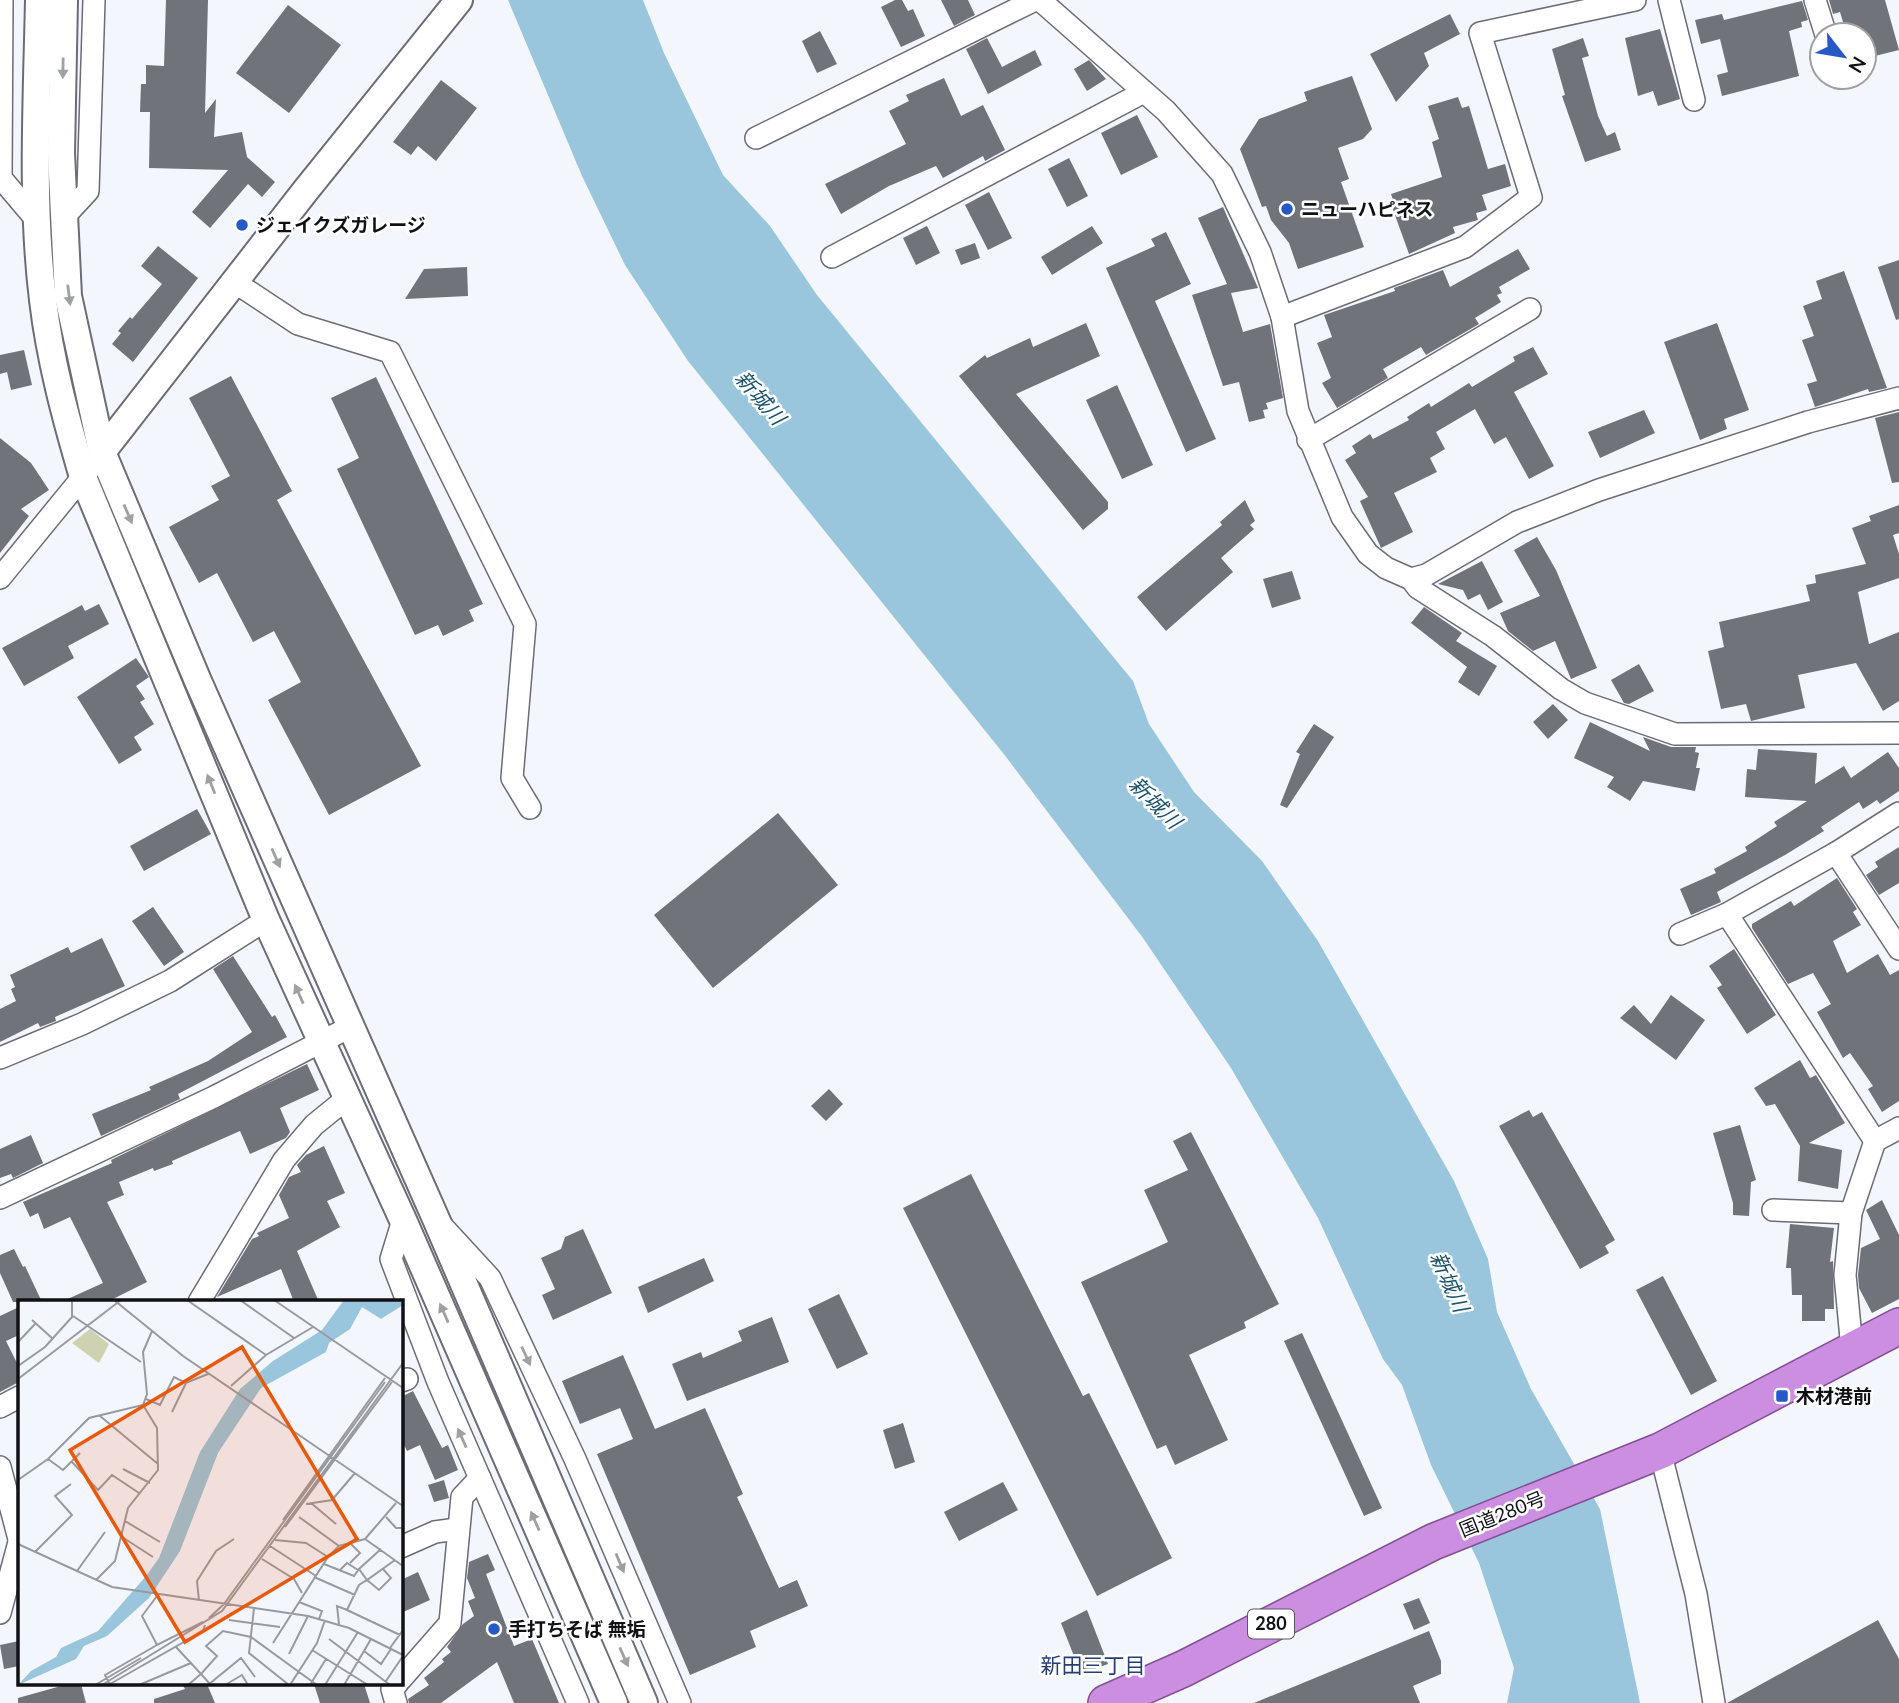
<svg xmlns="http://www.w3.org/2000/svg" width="1899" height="1703" font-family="Lato,'Noto Sans JP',sans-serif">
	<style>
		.water { fill: #99c6dc }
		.building { fill: #71737b }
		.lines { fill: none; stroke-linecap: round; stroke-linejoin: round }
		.minor-casing { stroke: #6b6c75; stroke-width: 24 }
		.tertiary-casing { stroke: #6b6c75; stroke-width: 30 }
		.trunk-casing { stroke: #825093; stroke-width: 38 }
		.minor { stroke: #fff; stroke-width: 21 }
		.tertiary { stroke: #fff; stroke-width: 26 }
		.trunk { stroke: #cc8ee0; stroke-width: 35 }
		.oneway { fill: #9fa0a1 }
		.poi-dot { fill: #2459c6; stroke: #fff; stroke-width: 2.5 }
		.labels { text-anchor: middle; stroke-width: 5; stroke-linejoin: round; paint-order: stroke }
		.shield { fill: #fff; stroke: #58585a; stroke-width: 2 }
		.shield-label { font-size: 18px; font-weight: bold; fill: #101114 }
		.poi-label { font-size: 19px; font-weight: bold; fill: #101114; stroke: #fff; text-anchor: start }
		.street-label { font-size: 19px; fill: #101114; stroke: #fff }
		.water-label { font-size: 21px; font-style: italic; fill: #19526a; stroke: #fff }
		.neighbourhood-label { font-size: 21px; fill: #233e75; stroke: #fff }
		.inset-road { fill: none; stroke: #999aa0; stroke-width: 2 }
		.view { fill: #e8590c; fill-opacity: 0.15; stroke: #e8590c; stroke-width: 3.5 }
		.inset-edge { fill: none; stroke: #101114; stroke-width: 3.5 }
	</style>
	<rect width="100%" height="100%" fill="#f4f6fe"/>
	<!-- water -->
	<path class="water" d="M508 0H643L664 53 723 175 770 226 817 295 1133 681 1149 724 1194 792 1262 861 1318 941 1454 1181 1488 1259 1497 1312 1531 1389 1600 1509 1640 1703H1507L1514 1668 1479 1563 1431 1465 1402 1385 1383 1359 1318 1218 1231 1068 1143 938 1003 753 688 361 625 265 582 176Z"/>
	<!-- building -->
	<g class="building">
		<path d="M166 0H208L205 113 216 99 214 137 242 132 247 157 275 182 262 197 248 184 210 228 192 212 228 170 149 168 150 112H140L141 84H146V65L164 66Z"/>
		<path d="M895 0H902L908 11 913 9 925 36 901 47 881 7Z"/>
		<path d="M941 0H968L975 15 954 26Z"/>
		<path d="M1829 0H1885L1899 50 1871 57 1865 35H1847L1840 12 1833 14Z"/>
		<path d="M1802 1 1808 20 1801 22 1802 27 1789 31 1799 76 1722 96 1717 75 1728 72 1720 39 1701 44 1695 20 1722 14 1724 20Z"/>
		<path d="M288 5 341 45 289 113 236 73Z"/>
		<path d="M1450 14 1460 34 1424 53 1429 66 1396 102 1370 54Z"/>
		<path d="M1660 29 1680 99 1658 106 1653 91 1638 96 1625 38Z"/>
		<path d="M820 31 837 64 817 73 802 41Z"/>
		<path d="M987 38 1002 67 1035 50 1042 65 988 94 966 49Z"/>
		<path d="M1583 38 1589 56 1582 58 1598 116 1607 136 1615 132 1621 150 1585 162 1562 96 1565 95 1552 49Z"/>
		<path d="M1089 60 1106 79 1087 91 1074 69Z"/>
		<path d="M1352 76 1372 129 1363 139 1338 148 1349 179 1341 182 1364 247 1298 269 1289 243 1271 220 1266 206 1262 207 1240 149 1259 119 1307 101 1304 92Z"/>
		<path d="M944 78 961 116 983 105 1005 150 985 161 983 156 943 178 936 166 889 186 841 214 825 184 906 144 889 111 909 101 906 95Z"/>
		<path d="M441 80 477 108 436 161 418 146 411 155 393 142Z"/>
		<path d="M1458 97 1462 108 1469 106 1488 169 1505 164 1511 186 1482 195 1487 210 1476 213 1478 220 1453 227 1455 233 1409 254 1391 204 1394 203 1391 194 1442 177 1432 142 1439 139 1428 106Z"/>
		<path d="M1137 115 1158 157 1121 175 1101 133Z"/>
		<path d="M1069 158 1088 196 1067 207 1048 169Z"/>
		<path d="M989 192 1012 238 988 250 965 205Z"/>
		<path d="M1223 207 1258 288 1231 293 1243 332 1270 324 1283 398 1266 403 1268 409 1263 410 1265 418 1249 422 1239 382 1223 386 1192 295 1227 284 1198 218Z"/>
		<path d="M927 226 940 253 916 265 903 238Z"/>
		<path d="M1092 226 1103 243 1052 275 1041 257Z"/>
		<path d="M1166 232 1191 284 1155 301 1216 439 1186 452 1106 268 1155 246 1151 239Z"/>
		<path d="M975 243 980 258 961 265 955 250Z"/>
		<path d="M158 246 198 278 133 362 112 344 121 333 118 331 130 317 132 319 162 284 141 266Z"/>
		<path d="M1518 249 1530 269 1499 287 1502 293 1497 295 1501 302 1475 318 1479 324 1426 355 1421 347 1383 369 1388 378 1337 408 1322 383 1331 378 1317 343 1332 337 1324 315 1395 291 1394 288 1443 270 1450 287Z"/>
		<path d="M1899 260V319L1896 320 1878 267Z"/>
		<path d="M467 267 468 296 405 299 424 269Z"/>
		<path d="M1844 271 1887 388 1869 392 1868 389 1815 407 1807 384 1817 381 1802 340 1814 336 1803 306 1822 299 1816 281Z"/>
		<path d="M1086 323 1100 356 1016 394 1108 502V509L1083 530 959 376 985 355 987 358 1030 338 1033 347Z"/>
		<path d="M1717 323 1749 410 1724 419 1727 429 1700 440 1664 342Z"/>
		<path d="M1533 347 1548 374 1514 392 1554 466 1529 479 1506 437 1494 444 1475 409 1436 432 1445 449 1430 458 1437 472 1394 493 1413 532 1381 548 1360 501 1368 497 1345 460 1356 453 1352 446 1370 434 1373 439 1409 420 1407 417 1429 403 1431 407 1469 383 1472 387 1515 361 1513 357Z"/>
		<path d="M24 350 32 385 11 390 7 372 0 374V355Z"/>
		<path d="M231 376 292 491 277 500 421 766 329 815 268 700 301 682 274 631 253 642 217 573 199 583 169 527 219 500 211 486 230 476 189 398Z"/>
		<path d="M376 377 483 604 469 610 474 621 443 636 438 625 415 635 337 469 359 458 331 398Z"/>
		<path d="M1117 385 1153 465 1122 479 1086 400Z"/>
		<path d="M1644 410 1655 433 1600 458 1588 432Z"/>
		<path d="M1899 412V482L1892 483 1875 418Z"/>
		<path d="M0 438 31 463 49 490 21 509 29 516 0 553Z"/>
		<path d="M1245 500 1255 521 1250 525 1254 529 1221 558 1233 572 1166 631 1137 597 1222 525 1220 522Z"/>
		<path d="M1899 505V533L1893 535 1899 554V578L1858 592 1869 644 1899 632V701L1883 711 1856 663 1798 675 1805 708 1751 721 1746 704 1721 709 1708 651 1724 647 1719 622 1810 601 1806 585 1816 583 1815 575 1866 564 1852 528 1871 521 1869 516Z"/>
		<path d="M1537 537 1556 570 1597 668 1571 679 1555 641 1533 651 1508 631 1500 613 1540 596 1514 550Z"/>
		<path d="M1482 561 1503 602 1488 610 1480 594 1468 600 1463 590 1438 584Z"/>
		<path d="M1292 571 1301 599 1272 608 1263 579Z"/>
		<path d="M99 604 109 624 68 646 74 658 24 686 2 648 82 605 85 611Z"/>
		<path d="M1424 607 1462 633 1456 641 1497 666 1479 696 1458 682 1467 667 1411 623Z"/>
		<path d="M136 658 149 677 136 686 145 699 140 702 154 724 134 737 142 750 119 764 77 697Z"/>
		<path d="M1639 664 1654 691 1629 704 1624 703 1611 680Z"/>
		<path d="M1553 704 1568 720 1548 739 1533 722Z"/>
		<path d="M1590 722 1650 751 1643 737 1671 747H1696L1695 752 1699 753 1696 768H1700L1695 791 1643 781 1630 801 1607 787 1614 777 1574 758Z"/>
		<path d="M1314 724 1334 737 1287 808 1280 805 1300 754 1296 752Z"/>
		<path d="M1758 749 1817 753 1815 784 1844 766 1851 778 1888 752 1899 768V791L1880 804 1877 800 1863 809 1859 802 1821 827 1824 831 1785 855 1717 892 1721 902 1691 915 1680 889 1716 873 1714 869 1747 851 1745 847 1777 826 1774 822 1807 801 1745 797 1747 769 1756 770Z"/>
		<path d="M197 809 211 834 144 871 130 846Z"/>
		<path d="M778 813 838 885 713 988 654 915Z"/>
		<path d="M1899 847V883L1879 895 1866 875 1878 867 1875 862Z"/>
		<path d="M1837 878 1857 909 1853 912 1861 925 1833 941 1847 973 1878 954 1890 975 1899 970V1101L1882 1112 1868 1089 1873 1086 1850 1053 1843 1058 1817 1012 1831 1004 1813 973 1788 984 1752 928V924L1791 901 1794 906Z"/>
		<path d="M153 907 184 952 164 966 132 921Z"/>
		<path d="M102 938 125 986 55 1017 56 1021 40 1027 38 1023 0 1042V1009L16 1001 11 989 15 987 10 975 68 947 71 953Z"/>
		<path d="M1734 949 1776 1015 1747 1034 1717 988 1722 985 1709 966Z"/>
		<path d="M233 956 272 1017 275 1015 287 1037 178 1094 180 1099 101 1136 92 1114 151 1090 149 1087 208 1061 252 1032 213 969Z"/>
		<path d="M1671 995 1705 1020 1676 1060 1620 1018 1634 1005 1651 1024Z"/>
		<path d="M1800 1060 1810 1078 1816 1075 1845 1123 1809 1143 1842 1150 1838 1189 1798 1181 1800 1146 1775 1104 1766 1106 1754 1088Z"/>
		<path d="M307 1064 319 1090 280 1108 290 1132 286 1138 250 1154 240 1131 172 1161 173 1164 154 1171 153 1168 119 1182 124 1195 107 1202 147 1282 107 1302H61L103 1283 70 1217 44 1229 38 1213 30 1217 23 1202 112 1163 111 1160Z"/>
		<path d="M829 1089 843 1104 826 1121 811 1106Z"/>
		<path d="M1529 1110 1533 1117 1542 1112 1615 1240 1605 1246 1609 1253 1580 1269 1499 1126Z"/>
		<path d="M1740 1125 1756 1180 1751 1182 1749 1216 1733 1215V1203L1713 1133Z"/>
		<path d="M1191 1132 1279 1304 1244 1322 1246 1328 1189 1355 1228 1440 1175 1465 1166 1445 1157 1449 1081 1282 1168 1242 1144 1190 1188 1170 1173 1141Z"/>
		<path d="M31 1135 43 1163 13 1178 11 1174 0 1178V1149Z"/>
		<path d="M324 1146 345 1193 327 1201 340 1227 297 1251 319 1302H294L281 1269 217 1297 252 1239 259 1236 257 1233 289 1218 279 1195 289 1177 301 1172 297 1165 306 1155Z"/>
		<path d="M971 1174 1083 1396 1089 1393 1172 1558 1097 1596 903 1208Z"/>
		<path d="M1882 1200 1899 1235V1299L1872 1313 1859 1288 1858 1275 1861 1248 1880 1239 1866 1210Z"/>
		<path d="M1790 1224 1834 1228 1830 1262 1833 1261 1834 1309H1825V1321H1802V1295H1792L1791 1268H1786Z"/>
		<path d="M583 1229 612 1293 553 1320 542 1295 555 1289 541 1258 561 1249 565 1237Z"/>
		<path d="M14 1249 23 1267 25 1266 42 1302H13L0 1273V1255Z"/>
		<path d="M704 1258 714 1281 648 1313 638 1287Z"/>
		<path d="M1663 1276 1717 1381 1691 1395 1636 1290Z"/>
		<path d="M839 1294 868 1354 837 1369 808 1309Z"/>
		<path d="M19 1307V1335L6 1341 19 1367V1382L0 1392V1316Z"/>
		<path d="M772 1317 789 1362 687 1401 672 1364 701 1352 703 1358 742 1341 738 1331Z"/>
		<path d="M1302 1333 1382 1508 1364 1516 1284 1341Z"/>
		<path d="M623 1355 655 1429 705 1408 743 1494 737 1497 779 1588 797 1580 808 1606 750 1631 756 1647 690 1675 597 1454 633 1439 620 1408 580 1424 562 1381Z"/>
		<path d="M413 1391 442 1448 448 1445 458 1470 435 1480 420 1445 407 1451 401 1438V1397Z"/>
		<path d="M903 1423 915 1462 895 1469 883 1430Z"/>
		<path d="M444 1480 449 1498 434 1502 428 1485Z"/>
		<path d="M1003 1482 1018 1510 959 1541 944 1512Z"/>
		<path d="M488 1554 495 1570 486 1574 514 1646 532 1639 559 1703H514L497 1662 441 1703H409L408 1699 429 1685 424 1678 444 1662 442 1659 451 1652 447 1647 463 1624 474 1616 468 1601 475 1598 467 1578 469 1562Z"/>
		<path d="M418 1572 430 1600 401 1613V1580Z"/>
		<path d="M1419 1598 1430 1623 1414 1630 1403 1604Z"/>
		<path d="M1087 1610 1108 1664 1081 1674 1061 1623Z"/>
		<path d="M1878 1620 1899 1659V1703H1727Z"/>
		<path d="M1429 1631 1441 1661V1674L1413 1686 1420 1703H1254Z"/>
		<path d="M19 1641V1666L4 1669 0 1645Z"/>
		<path d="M68 1684H81L86 1703H18V1698Z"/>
		<path d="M182 1684H207L215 1703H154V1699L185 1689Z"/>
		<path d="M314 1684H364L370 1703H320Z"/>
	</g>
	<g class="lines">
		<defs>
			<g id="minor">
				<path d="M2 0 1 178 39 223"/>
				<path d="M1040 0 1166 111 1222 174 1260 252 1282 317 1298 411 1342 517 1368 554 1386 568 1411 579 1418 588 1493 636 1561 689 1585 703 1675 734 1899 733"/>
				<path d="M1669 0 1694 100"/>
				<path d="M1815 0 1826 35"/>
				<path d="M756 138 1035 0"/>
				<path d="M64 217 88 191 94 0"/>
				<path d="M832 257 1144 92"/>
				<path d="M236 283 298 324 390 352 525 624 512 778 530 808"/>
				<path d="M1282 317 1465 247 1531 197 1480 33 1635 0"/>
				<path d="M1308 440 1530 309"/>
				<path d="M0 578 90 468"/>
				<path d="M1411 579 1426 575 1517 522 1599 490 1808 422 1899 398"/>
				<path d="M1899 813 1836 853 1899 949"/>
				<path d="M1727 914 1875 1141"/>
				<path d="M1680 934 1727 914 1836 853"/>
				<path d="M0 1058 82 1024 170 981 266 920"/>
				<path d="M0 1198 214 1097 350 1027"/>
				<path d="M1773 1210 1851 1213"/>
				<path d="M403 1220 391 1259 438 1382 578 1703"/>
				<path d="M444 1228 490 1278 575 1459 680 1703"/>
				<path d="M199 1302 284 1160 314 1125 346 1099"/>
				<path d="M1852 1349 1845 1275 1851 1213 1875 1141 1899 1128"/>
				<path d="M401 1381 407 1379"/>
				<path d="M0 1407 19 1397"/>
				<path d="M1660 1451 1696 1594 1714 1703"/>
				<path d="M0 1467 19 1539"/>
				<path d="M401 1547 435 1532 457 1529"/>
				<path d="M0 1613 19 1542"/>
				<path d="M401 1679 450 1623 462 1497 480 1478"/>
				<path d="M396 1703 392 1689 397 1684"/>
			</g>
			<g id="tertiary">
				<path d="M39 0C37 98 31 202 43 300 50 360 66 419 83 477L266 920 403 1220 614 1703"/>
				<path d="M64 0 61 153 68 296 102 452 198 681 436 1219 644 1703"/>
				<path d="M102 452 306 190 459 0"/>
			</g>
			<path id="trunk" d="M1106 1703 1183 1669 1433 1542 1660 1451 1899 1326"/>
		</defs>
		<!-- minor casing -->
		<use href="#minor" class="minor-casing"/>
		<!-- tertiary casing -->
		<use href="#tertiary" class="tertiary-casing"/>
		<!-- trunk casing -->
		<use href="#trunk" class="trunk-casing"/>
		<!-- minor -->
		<use href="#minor" class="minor"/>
		<!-- tertiary -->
		<use href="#tertiary" class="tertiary"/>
		<!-- trunk -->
		<use href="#trunk" class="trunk"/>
	</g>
	<!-- one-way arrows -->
	<defs><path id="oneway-solid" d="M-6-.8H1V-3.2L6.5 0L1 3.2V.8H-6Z" transform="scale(1.75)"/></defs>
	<g class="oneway">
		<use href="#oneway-solid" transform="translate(63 68) rotate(91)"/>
		<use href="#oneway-solid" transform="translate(69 295) rotate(83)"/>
		<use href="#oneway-solid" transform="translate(128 514) rotate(67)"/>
		<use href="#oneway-solid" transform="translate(211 784) rotate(-112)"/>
		<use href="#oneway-solid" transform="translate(276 858) rotate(66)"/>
		<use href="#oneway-solid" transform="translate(299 994) rotate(-114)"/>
		<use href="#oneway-solid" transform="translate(444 1313) rotate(-114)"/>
		<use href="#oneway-solid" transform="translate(526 1356) rotate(65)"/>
		<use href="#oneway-solid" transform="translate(462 1438) rotate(-114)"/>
		<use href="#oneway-solid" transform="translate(535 1521) rotate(-114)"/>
		<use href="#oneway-solid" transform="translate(620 1563) rotate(67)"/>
		<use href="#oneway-solid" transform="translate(624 1657) rotate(66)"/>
	</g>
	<!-- markers -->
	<g class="poi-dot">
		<circle cx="1287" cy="209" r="7"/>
		<circle cx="242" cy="225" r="7"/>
		<rect x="1775" y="1389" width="14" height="14" rx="3.5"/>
		<circle cx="494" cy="1629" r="7"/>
	</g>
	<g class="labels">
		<!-- shield labels -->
		<rect class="shield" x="1248" y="1609.5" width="46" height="29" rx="5"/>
		<g class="shield-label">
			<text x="1271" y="1630">280</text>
		</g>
		<!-- poi labels -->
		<g class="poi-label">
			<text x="1301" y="216">ニューハピネス</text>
			<text x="256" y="232">ジェイクズガレージ</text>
			<text x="1796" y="1403">木材港前</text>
			<text x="508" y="1636">手打ちそば 無垢</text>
		</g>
		<!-- street labels -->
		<g class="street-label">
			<text transform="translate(1502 1514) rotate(-22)" y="7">国道280号</text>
		</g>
		<!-- water labels -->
		<g class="water-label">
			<text transform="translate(760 398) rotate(49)" y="7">新城川</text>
			<text transform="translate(1155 803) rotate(45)" y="7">新城川</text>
			<text transform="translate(1449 1282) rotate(66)" y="7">新城川</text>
		</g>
		<!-- neighbourhood labels -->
		<g class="neighbourhood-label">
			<text x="1093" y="1673">新田三丁目</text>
		</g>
	</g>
	<!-- overview -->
	<g transform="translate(18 1300)">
		<rect width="385" height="385" fill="#f4f6fe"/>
		<path d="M72 29 91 44 81 63 54 43Z" fill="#cfd2b1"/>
		<path d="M326 0H385V5L363 19 344 7 332 29 311 43 308 52 243 88 200 153 162 251 131 298 89 336 66 346 58 359 0 385 13 371 38 357 43 348 80 331 128 276 141 258 182 152 222 89 255 61 304 30Z" fill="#99c6dc"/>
		<path class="inset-road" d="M96 0 165 56 385 206M169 0 248 55M222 0 276 38M256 0 385 88M55 16 123 62M14 20 35 39M0 42 18 23M0 66 27 47 54 17V0M0 79 103 0M213 86 248 55 295 27M128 99 142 105 156 77 168 83 190 74M154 112 168 83M82 116 140 164M30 159 45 170 62 153M54 162 80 190 94 175 121 193M105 169 132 183M0 180 30 159 71 118 125 105 129 94 125 52 134 31M293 203 318 224M288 204 314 200 337 173M281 217 321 246M368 217 378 228H385M265 220 367 78M107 221 142 242M267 227 374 82M104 237 135 257M347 239 385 266M257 240 288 243 310 257M0 244 94 287 290 316 331 328 385 355M252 246 298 276M363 249 341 269 349 280 377 260M17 252 54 215 37 196 53 184M244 259 276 279 284 293M332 263 342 253 333 244M306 264 336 276 341 269M322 270 329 263 340 270M59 271 87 232M296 277 337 295M78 280 97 261 110 208 140 170 139 128 125 105M139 296 124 316 139 345 185 322M181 301 179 281 198 251 216 239M281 302 304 311 301 319M236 308 231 353 271 385M329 310 382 335M191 318 206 304 367 82M211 320 262 327M321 324 319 306 329 310 341 285 349 280 361 290 373 278 365 269M311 339 372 385M255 343 310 257 321 246 347 239 378 203M139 345 87 375 92 384 185 331 187 325M158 347 183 374 199 356 188 346 205 331 233 337 299 385M372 348 385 330M294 350 350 385M346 351 363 364 373 349M271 354 290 316M368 381 385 356M77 385 123 358M84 385 204 311 385 63M121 385 173 363M170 385 183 374 192 384M190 385 223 358 237 377M207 385 224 375 230 385M272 385 299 343 307 320M292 385 308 359M307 385 340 332M326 385 353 339"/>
		<path class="view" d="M224 47 339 239 167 342 52 150Z"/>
		<rect width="385" height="385" class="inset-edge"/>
	</g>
	<!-- north arrow -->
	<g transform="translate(1843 56) rotate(121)"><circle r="33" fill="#ffffff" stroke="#9fa0a1" stroke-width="2"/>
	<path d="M0-5L12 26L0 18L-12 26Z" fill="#2459c6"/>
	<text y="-10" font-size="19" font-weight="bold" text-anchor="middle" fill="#101114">N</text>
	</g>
</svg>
